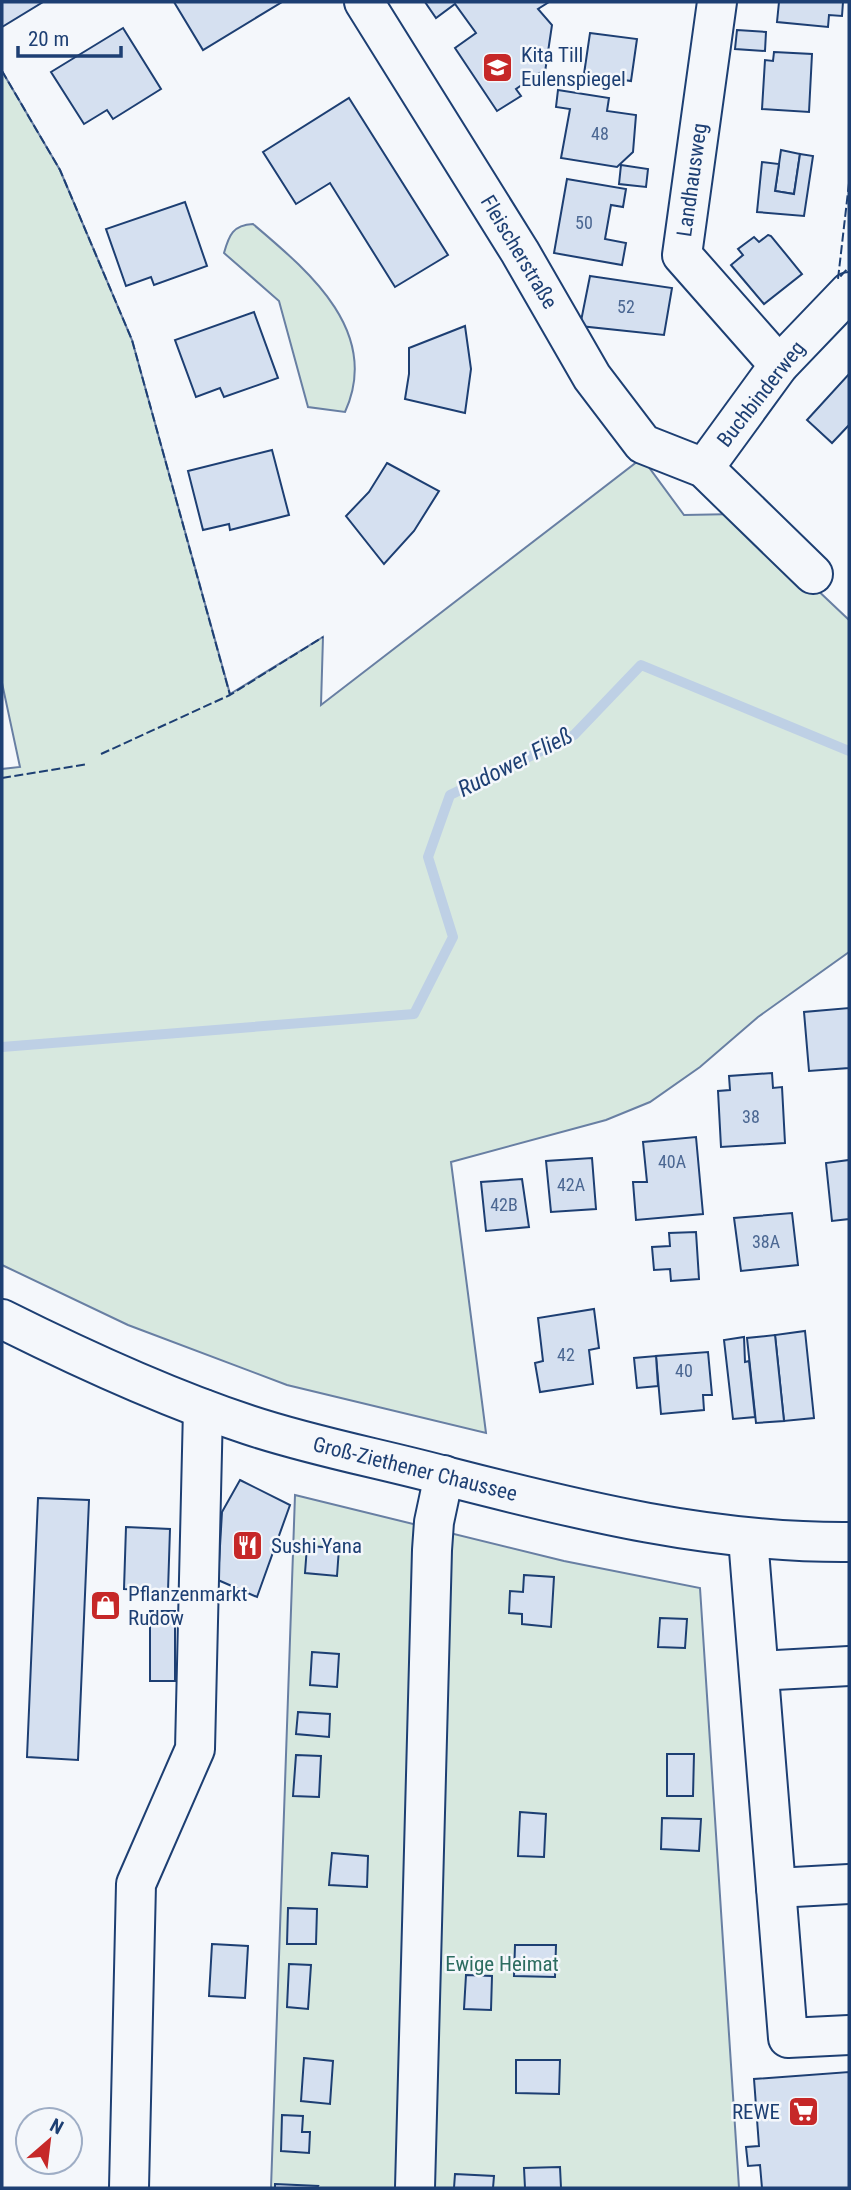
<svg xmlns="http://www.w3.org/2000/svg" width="851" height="2190" font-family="'Roboto Condensed',sans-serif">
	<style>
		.green { fill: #d7e8df; stroke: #687fa3; stroke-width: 2 }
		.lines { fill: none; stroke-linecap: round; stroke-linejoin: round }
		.stream { stroke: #bed0e5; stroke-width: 10 }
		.building { fill: #d5e0f0; stroke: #1d3f73; stroke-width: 2 }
		.minor-casing { stroke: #1d3f73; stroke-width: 42 }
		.minor { stroke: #f4f7fb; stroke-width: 38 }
		.fence { stroke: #1d3f73; stroke-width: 2; stroke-dasharray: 9 3.5; stroke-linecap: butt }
		.labels { text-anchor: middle; stroke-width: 5; stroke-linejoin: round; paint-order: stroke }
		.number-label { font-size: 18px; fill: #4b6792 }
		.poi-label { font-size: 21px; fill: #1d3f73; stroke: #f4f7fb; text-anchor: start }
		.street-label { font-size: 21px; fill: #1d3f73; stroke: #f4f7fb }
		.park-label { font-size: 21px; fill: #2c6c60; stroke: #f4f7fb }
		.water-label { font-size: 23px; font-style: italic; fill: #1d3f73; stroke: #f4f7fb }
	</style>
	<rect width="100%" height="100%" fill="#f4f7fb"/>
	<!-- green -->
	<g class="green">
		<path d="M2 71 60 170 132 340 230 694 323 637 321 705 642 458 684 515 737 514 849 620V952L758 1017 700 1067 650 1102 606 1120 451 1162 486 1433 287 1385 128 1325 2 1265V769L20 767 2 683Z"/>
		<path d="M253 224C307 270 382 331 345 412L308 407 279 301 224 253C229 235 233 225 253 224Z"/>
		<path d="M295 1495 564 1561 700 1588 739 2188H271Z"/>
	</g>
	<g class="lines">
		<!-- stream -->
		<path class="stream" d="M2 1047 414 1014 453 937 428 857 450 795 574 735 641 665 849 751"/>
	</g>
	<!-- building -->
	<g class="building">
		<path d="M2 2H43L2 27Z"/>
		<path d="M174 2H282L203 50Z"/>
		<path d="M425 2H549L538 9 552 25 544 79 539 73 516 89 521 96 497 111 455 48 476 33 455 4 436 18Z"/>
		<path d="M779 2H843L842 16 829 15 828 27 777 22Z"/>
		<path d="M123 28 161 89 113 119 107 110 84 124 51 72Z"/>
		<path d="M737 30 766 32 765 51 735 49Z"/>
		<path d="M590 33 637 39 631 81 584 74Z"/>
		<path d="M774 52 812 54 809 112 762 109 765 60 773 61Z"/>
		<path d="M558 90 609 98 607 111 636 115 633 152 617 167 561 158 570 109 556 107Z"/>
		<path d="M349 98 448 255 395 287 330 183 296 204 263 152Z"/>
		<path d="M781 150 800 154 794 194 775 191Z"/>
		<path d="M800 154 813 156 804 216 757 212 762 162 779 164 775 191 794 194Z"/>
		<path d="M621 165 648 169 646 187 619 184Z"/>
		<path d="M567 179 626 189 623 207 611 205 605 239 626 243 622 265 554 253Z"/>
		<path d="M185 202 207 266 154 285 151 277 126 286 106 229Z"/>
		<path d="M768 235 771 236 802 274 764 304 731 265 743 255 738 249 754 237 759 242Z"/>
		<path d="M590 276 672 288 664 335 580 326Z"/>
		<path d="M254 312 278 378 224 397 220 388 196 397 175 340Z"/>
		<path d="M465 326 471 369 465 413 405 399 409 374V348Z"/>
		<path d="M849 374V425L832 443 807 420Z"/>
		<path d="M272 450 289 515 230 530 229 524 203 530 188 471Z"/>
		<path d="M387 463 439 491 414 531 384 564 346 516 369 492Z"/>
		<path d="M849 1008V1068L809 1071 804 1012Z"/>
		<path d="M772 1073 773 1088 782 1087 785 1143 721 1147 718 1091 730 1090 729 1076Z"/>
		<path d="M696 1137 703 1214 636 1220 633 1182H647L643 1142Z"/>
		<path d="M592 1158 596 1209 551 1212 546 1161Z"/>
		<path d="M849 1160V1219L832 1221 826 1163Z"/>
		<path d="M522 1179 529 1227 486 1231 481 1182Z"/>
		<path d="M792 1213 798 1265 741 1271 734 1218Z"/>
		<path d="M696 1232 699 1279 671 1281 670 1269 654 1270 652 1247 670 1246 669 1233Z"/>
		<path d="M594 1309 599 1348 589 1350 593 1384 540 1392 535 1363 543 1361 538 1318Z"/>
		<path d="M805 1331 814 1418 784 1421 775 1335Z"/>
		<path d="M775 1335 784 1421 756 1423 747 1338Z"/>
		<path d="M744 1337 745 1362 749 1361 755 1417 733 1419 724 1340Z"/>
		<path d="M708 1352 712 1395H703L704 1410 661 1414 656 1356Z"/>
		<path d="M656 1356 658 1386 637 1388 634 1358Z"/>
		<path d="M240 1480 290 1505 257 1597 218 1580 222 1512Z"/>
		<path d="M38 1498 89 1500 78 1760 27 1757Z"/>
		<path d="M126 1527 170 1529 168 1591 124 1589Z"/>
		<path d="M307 1546 339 1548 337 1576 305 1573Z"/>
		<path d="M524 1575 554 1577 551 1627 522 1624V1614L509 1613 510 1591 523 1592Z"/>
		<rect x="150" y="1611" width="25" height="70"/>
		<path d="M660 1618 687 1619 685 1648 658 1647Z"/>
		<path d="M312 1652 339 1654 337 1687 310 1685Z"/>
		<path d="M298 1712 330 1714 329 1737 296 1734Z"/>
		<path d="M667 1754H694L693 1796H667Z"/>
		<path d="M296 1755 321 1756 319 1797 293 1796Z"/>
		<path d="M520 1812 546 1814 544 1857 518 1856Z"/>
		<path d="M662 1818 701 1819 699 1851 661 1849Z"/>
		<path d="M332 1853 368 1856 367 1887 329 1885Z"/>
		<path d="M288 1908 317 1909 316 1944H287Z"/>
		<path d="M212 1944 248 1946 245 1998 209 1996Z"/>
		<path d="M515 1945H556L555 1977 514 1976Z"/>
		<path d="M289 1964 311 1965 308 2009 287 2007Z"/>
		<path d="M466 1975 492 1976 491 2010 464 2009Z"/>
		<path d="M304 2058 333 2061 330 2104 301 2101Z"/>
		<path d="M516 2060H560L559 2094 516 2093Z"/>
		<path d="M849 2072V2188H762L760 2165 748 2166 746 2147 759 2146 754 2079Z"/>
		<path d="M282 2115 303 2116 302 2132H310L309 2153 281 2151Z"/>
		<path d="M560 2167 561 2188H525L524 2168Z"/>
		<path d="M455 2174 494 2176 493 2188H454Z"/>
		<path d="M275 2184 318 2186 317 2188H275Z"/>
	</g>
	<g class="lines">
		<defs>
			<g id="minor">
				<path d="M364 2 520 252 592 377 643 444 704 468 813 574"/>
				<path d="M717 2 682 255 779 365"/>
				<path d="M704 468 779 365 849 292"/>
				<path d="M2 1319C82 1359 164 1397 249 1425 315 1447 383 1459 449 1477 581 1511 712 1543 849 1542"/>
				<path d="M748 1538 788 2038 849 2035"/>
				<path d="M759 1671 849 1666"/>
				<path d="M776 1888 849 1884"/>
				<path d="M129 2188 136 1884 195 1749 203 1409"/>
				<path d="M415 2188 432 1550 434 1522 444 1475"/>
			</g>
		</defs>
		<!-- minor casing -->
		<use href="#minor" class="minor-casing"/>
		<!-- minor -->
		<use href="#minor" class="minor"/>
		<!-- fence -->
		<g class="fence">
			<path d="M2 71 60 170 132 340 230 695"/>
			<path d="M849 183 838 279 849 267"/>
			<path d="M101 754 230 695 323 637"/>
			<path d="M2 778 88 764"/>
		</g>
	</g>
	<!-- icons -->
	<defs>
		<symbol id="school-square" viewBox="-11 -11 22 22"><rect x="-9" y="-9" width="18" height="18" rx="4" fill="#c62828" stroke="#f4f7fb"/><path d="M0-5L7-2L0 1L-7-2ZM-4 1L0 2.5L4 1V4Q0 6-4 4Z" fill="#fff"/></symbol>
		<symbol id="restaurant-square" viewBox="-11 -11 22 22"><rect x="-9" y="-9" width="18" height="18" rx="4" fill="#c62828" stroke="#f4f7fb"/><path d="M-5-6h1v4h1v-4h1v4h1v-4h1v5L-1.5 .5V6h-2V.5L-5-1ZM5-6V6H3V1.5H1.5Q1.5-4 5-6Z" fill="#fff"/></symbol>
		<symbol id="shop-square" viewBox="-11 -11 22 22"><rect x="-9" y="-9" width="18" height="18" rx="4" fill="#c62828" stroke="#f4f7fb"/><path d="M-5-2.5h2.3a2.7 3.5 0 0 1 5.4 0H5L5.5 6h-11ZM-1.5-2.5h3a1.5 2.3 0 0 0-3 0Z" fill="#fff"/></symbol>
		<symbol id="supermarket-square" viewBox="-11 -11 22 22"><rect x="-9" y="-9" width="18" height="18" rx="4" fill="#c62828" stroke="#f4f7fb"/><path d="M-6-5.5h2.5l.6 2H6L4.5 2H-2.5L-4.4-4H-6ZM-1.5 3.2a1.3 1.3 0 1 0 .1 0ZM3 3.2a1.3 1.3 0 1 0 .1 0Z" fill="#fff"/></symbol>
	</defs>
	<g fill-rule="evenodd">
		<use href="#school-square" x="480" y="50" width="35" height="35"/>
		<use href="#restaurant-square" x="230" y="1528" width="35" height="35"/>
		<use href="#shop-square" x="88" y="1588" width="35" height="35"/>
		<use href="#supermarket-square" x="786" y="2094" width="35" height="35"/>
	</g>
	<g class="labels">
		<!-- number labels -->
		<g class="number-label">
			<text x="600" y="140">48</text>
			<text x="584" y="229">50</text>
			<text x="626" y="313">52</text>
			<text x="751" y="1123">38</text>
			<text x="672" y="1168">40A</text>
			<text x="571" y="1191">42A</text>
			<text x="504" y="1211">42B</text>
			<text x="766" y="1248">38A</text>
			<text x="566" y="1361">42</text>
			<text x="684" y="1377">40</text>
		</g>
		<!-- poi labels -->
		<g class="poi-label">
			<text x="521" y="62">Kita Till<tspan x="521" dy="24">Eulenspiegel</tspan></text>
			<text x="271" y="1553">Sushi Yana</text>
			<text x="128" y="1601">Pflanzenmarkt<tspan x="128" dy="24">Rudow</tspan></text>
			<text x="780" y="2119" text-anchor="end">REWE</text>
		</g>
		<!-- street labels -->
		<g class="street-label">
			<text transform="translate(692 180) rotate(-82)" y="7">Landhausweg</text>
			<text transform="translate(519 252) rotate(59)" y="7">Fleischerstraße</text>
			<text transform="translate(761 394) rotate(-52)" y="7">Buchbinderweg</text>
			<text transform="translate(415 1469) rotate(14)" y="7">Groß-Ziethener Chaussee</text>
		</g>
		<!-- park labels -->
		<g class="park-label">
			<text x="502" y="1971">Ewige Heimat</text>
		</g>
		<!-- water labels -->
		<g class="water-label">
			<text transform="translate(515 762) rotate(-27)" y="8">Rudower Fließ</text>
		</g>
	</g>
	<!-- border -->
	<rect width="851" height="2190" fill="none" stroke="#1d3f73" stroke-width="7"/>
	<!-- north arrow -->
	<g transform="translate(49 2141) rotate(28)"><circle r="33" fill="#f4f7fb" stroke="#9eadc5" stroke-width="2"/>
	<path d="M0-5L12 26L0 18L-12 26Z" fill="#c62828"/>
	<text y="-10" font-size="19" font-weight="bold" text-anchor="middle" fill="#1d3f73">N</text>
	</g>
	<!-- scale -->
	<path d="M18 46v10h103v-10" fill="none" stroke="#1d3f73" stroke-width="3.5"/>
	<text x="28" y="46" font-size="21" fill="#1d3f73" stroke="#f4f7fb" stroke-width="5" paint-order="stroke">20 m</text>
</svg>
